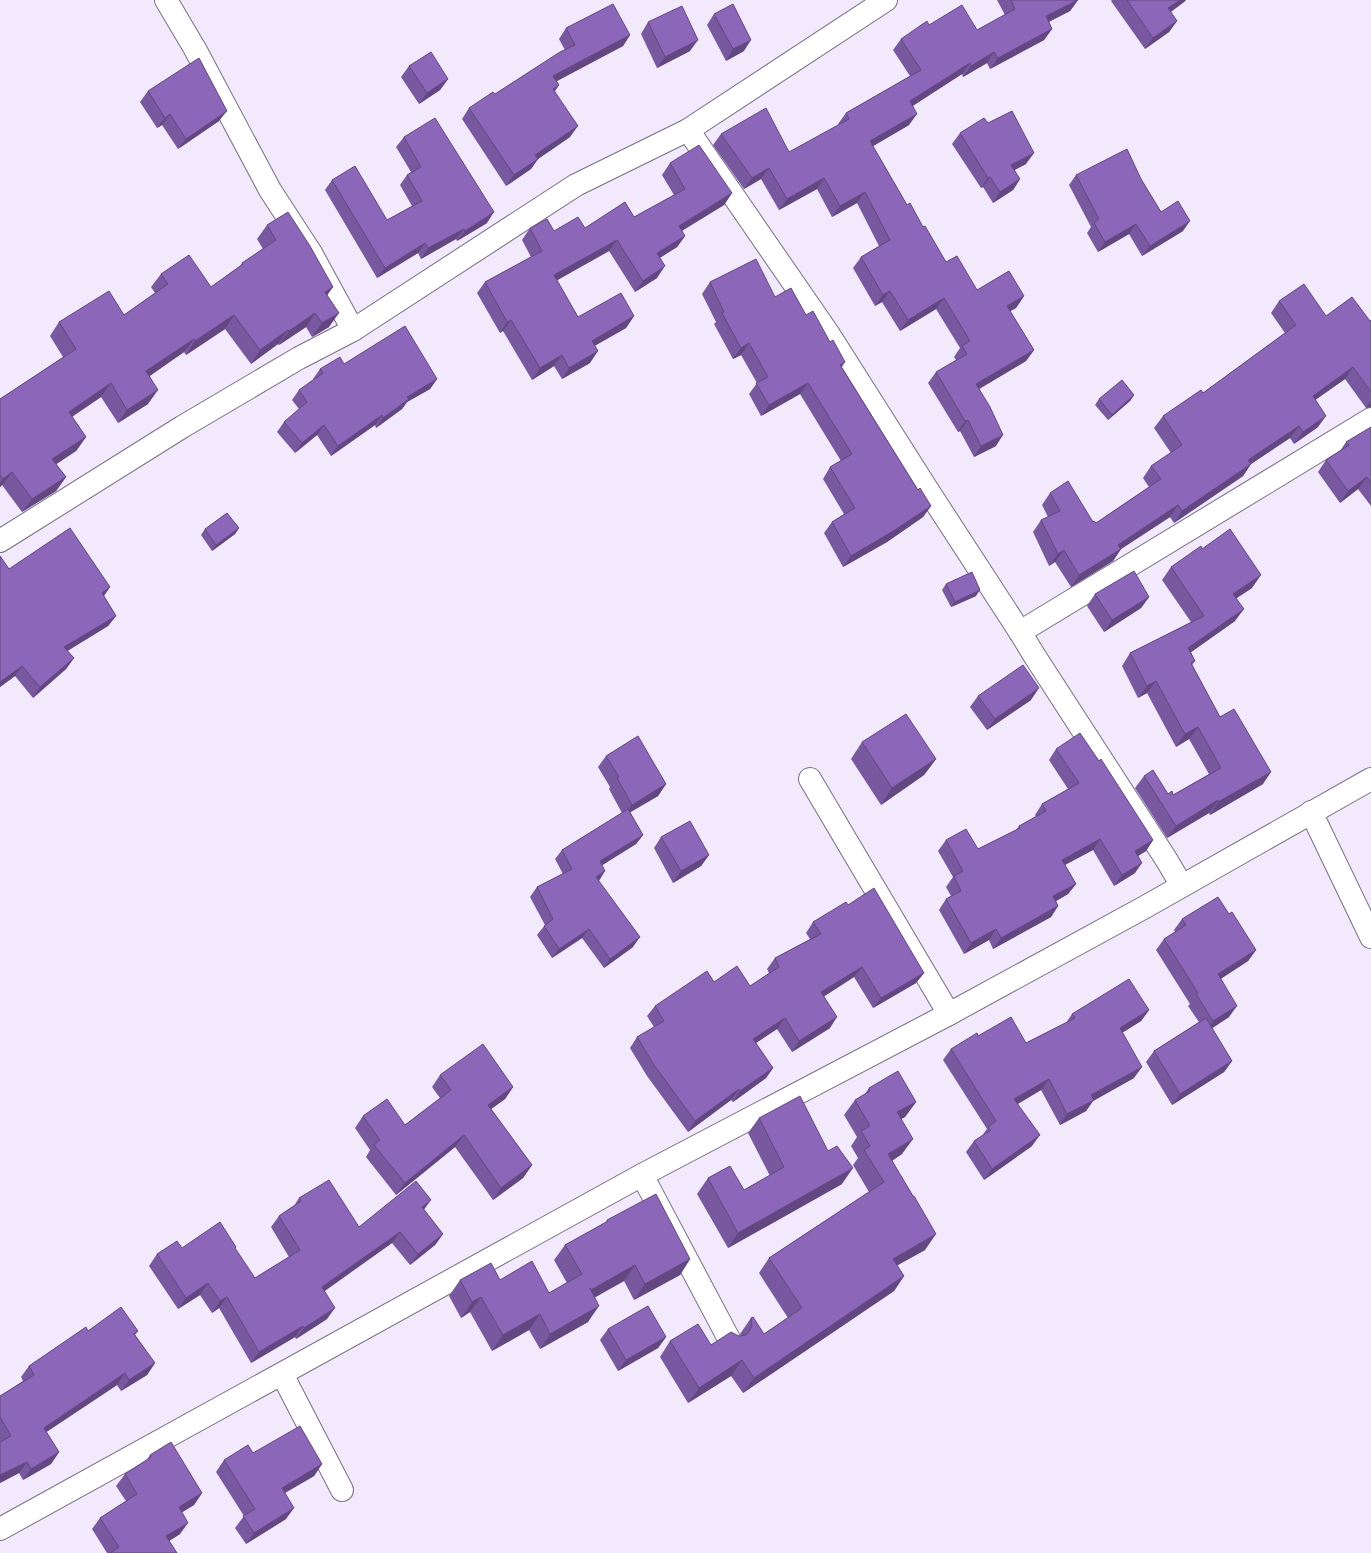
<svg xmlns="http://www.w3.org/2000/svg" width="1371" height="1553" font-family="'Fira Sans Condensed',sans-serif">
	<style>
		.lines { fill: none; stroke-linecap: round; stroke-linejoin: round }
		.minor-casing { stroke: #766e82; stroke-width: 24 }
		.minor { stroke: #fff; stroke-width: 22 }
		.wall { fill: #78589e }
		.shaded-wall { fill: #624781 }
		.building { fill: #8c66b8; stroke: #624781 }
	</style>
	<rect width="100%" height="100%" fill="#f2eafc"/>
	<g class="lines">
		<defs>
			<g id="minor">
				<path d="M166 0 195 49 270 190 311 253 353 330"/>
				<path d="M688 130 828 333 927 489 1020 632 1034 655 1166 859 1182 886"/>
				<path d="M0 541 182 427 299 358 353 330 576 185 688 130 886 0"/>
				<path d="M1020 632 1371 419"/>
				<path d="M810 779 949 1014"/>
				<path d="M1311 812 1371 937"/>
				<path d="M642 1175 729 1339"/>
				<path d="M282 1374 342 1490"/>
				<path d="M0 1529 642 1175 949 1014 1145 907 1371 779"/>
			</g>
		</defs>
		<!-- minor casing -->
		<use href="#minor" class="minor-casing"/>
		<!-- minor -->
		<use href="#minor" class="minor"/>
	</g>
	<!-- wall -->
	<g class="wall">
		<path d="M997 0H1078L1070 11 1049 22 1052 29 1044 40 990 69 987 63 963 77 962 74 912 106 909 125 873 146 907 205 923 227 946 262 977 290 1024 296 1016 308 1010 311 1034 350 1026 361 979 389 996 446 974 457 960 431 958 432 928 383 936 372 956 360 954 357 960 348 936 309 900 331 882 302 875 306 853 268 861 257 879 246 857 203 832 217 817 189 779 210 761 179 744 189 713 145 721 134 789 152 839 125 838 124 846 113 910 76 893 50 901 39 929 25 977 30 1005 15Z"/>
		<path d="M1112 0H1186L1184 2 1171 12 1177 21 1169 32 1145 49 1111 1Z"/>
		<path d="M714 14 744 51 726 61 707 25Z"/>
		<path d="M648 22 690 51 657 68 641 34Z"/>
		<path d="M566 28 630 35 623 46 556 81 559 85 555 91 570 137 538 159 531 169 506 186 462 119 469 108 495 94 565 50 559 39Z"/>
		<path d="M409 66 448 79 440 90 419 104 401 77Z"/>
		<path d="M148 91 219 121 178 149 162 125 157 128 140 102Z"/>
		<path d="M988 123 1026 164 1014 170 1020 179 1013 190 993 203 983 187 981 188 952 144 960 133Z"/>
		<path d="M404 137 487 223 457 241 456 239 421 259 418 253 377 278 325 190 332 180 387 220 412 206 400 185 407 175 411 172 396 147Z"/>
		<path d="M670 163 732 193 724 205 682 231 685 236 677 247 660 258 657 278 635 292 609 251 557 280 578 317 634 316 626 328 594 346 590 363 562 379 554 366 532 380 503 331 500 333 477 293 485 282 531 257 522 240 530 228 554 231 585 228 634 217 674 195 662 175Z"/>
		<path d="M1076 175 1141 179 1161 212 1183 231 1142 256 1129 234 1098 252 1087 233 1091 227 1069 185Z"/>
		<path d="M267 225 333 287 327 295 329 327 312 337 306 327 279 345 278 344 251 364 225 329 186 355 184 352 149 376 148 404 118 423 101 397 72 417 86 437 76 451 56 464 66 477 56 491 22 512 2 485 0 487V399L63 357 50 336 59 322 124 315 155 293 151 287 161 274 211 287 240 266 242 263 263 249 257 239Z"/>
		<path d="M710 282 775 297 806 315 830 342 845 362 842 367 918 490 931 506 923 517 887 542 843 567 824 533 832 522 844 514 823 479 830 467 841 461 800 394 761 416 749 394 757 383 741 355 733 359 714 324 716 322 702 294Z"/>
		<path d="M1279 301 1326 316 1370 321 1371 320V407L1366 408 1345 379 1315 400 1318 427 1294 444 1290 438 1251 464 1243 476 1174 523 1170 517 1121 549 1113 561 1071 587 1055 562 1049 566 1033 532 1041 520 1048 517 1042 505 1050 493 1096 523 1149 487 1143 478 1151 466 1171 453 1154 428 1163 416 1203 393 1285 333 1271 313Z"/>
		<path d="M344 364 437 379 430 389 407 402 402 409 376 428 375 425 331 456 317 435 295 453 277 432 284 422 299 409 292 400 299 390 314 379H313L320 369Z"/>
		<path d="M1134 395 1130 401 1108 420 1095 405 1099 399Z"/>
		<path d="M1371 427V506L1358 489 1340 503 1318 472 1326 460 1340 451 1346 442Z"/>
		<path d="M239 528 235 534 212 551 201 535 205 529Z"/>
		<path d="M1202 549 1252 588 1236 598 1235 621 1191 652 1195 661 1192 665 1220 717 1263 784 1210 815 1209 813 1167 838 1135 788 1144 776 1168 794 1173 795 1209 774 1189 739 1176 747 1147 693 1138 698 1122 666 1130 653 1191 622 1162 580 1171 567Z"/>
		<path d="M0 556 9 569 110 587 104 596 116 616 108 626 67 651 74 658 66 669 33 698 15 676 0 687Z"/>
		<path d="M946 584 976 596 951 607 942 590Z"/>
		<path d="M1095 594 1149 597 1141 608 1104 632 1087 606Z"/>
		<path d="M978 696 1031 700 987 730 970 707Z"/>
		<path d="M862 742 936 759 924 775 881 805 851 759Z"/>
		<path d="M1056 749 1153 840 1146 851 1138 856 1135 873 1114 886 1093 850 1065 865 1076 884 1068 894 1056 901 1058 906 1051 917 993 949 989 940 964 954 939 910 946 899 951 896 946 887 953 877 938 851 946 840 978 849 1016 830 1019 826 1036 817 1035 815 1042 804 1068 789 1049 760Z"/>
		<path d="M606 756 666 784 658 796 630 812 643 835 636 844 602 865 598 881 633 947 604 968 582 938 552 958 537 935 545 925 530 897 537 887 563 874 555 859 562 850 622 813 609 789 610 787 598 767Z"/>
		<path d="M661 837 709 855 701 866 673 883 654 848Z"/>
		<path d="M848 905 924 973 916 983 873 1008 854 977 824 996 830 1028 792 1052 777 1029 756 1043 773 1068 766 1078 733 1102 731 1100 688 1132 647 1076 630 1048 637 1037 654 1027 647 1016 655 1006 714 982 750 986 769 973 767 969 775 958 810 939 806 933 813 922Z"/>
		<path d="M1229 914 1256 950 1248 961 1220 979 1229 1017 1212 1028 1232 1061 1224 1072 1172 1105 1146 1062 1154 1051 1199 1022 1188 1006 1190 1004 1156 950 1164 939 1175 932 1174 930 1182 919Z"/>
		<path d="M1149 1010 1141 1021 1122 1033 1134 1078 1093 1101 1086 1111 1060 1125 1041 1090 1018 1104 1032 1146 984 1180 966 1152 974 1141 981 1137 987 1129 943 1060 951 1049 978 1036 1026 1043 1066 1023 1072 1014Z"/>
		<path d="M440 1075 513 1087 505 1099 491 1109 532 1165 523 1178 493 1200 455 1147 396 1195 366 1157 370 1150 355 1128 363 1116 405 1125 440 1098 432 1087Z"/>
		<path d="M869 1088 916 1102 905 1117 901 1119 902 1154 892 1161 925 1250 897 1265 904 1276 894 1291 743 1393 731 1376 688 1403 660 1357 670 1341 711 1345 741 1336 740 1334 751 1318 764 1334 788 1318 759 1273 769 1258 869 1192 853 1165 858 1158 851 1146 857 1137 844 1115 855 1100 865 1094Z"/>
		<path d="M759 1118 842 1184 728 1248 697 1194 708 1178 744 1190 770 1176 748 1133Z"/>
		<path d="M299 1198 359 1227 424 1210 443 1234 435 1245 410 1265 392 1243 325 1291 327 1319 296 1339 295 1337 251 1363 219 1308 212 1313 200 1295 178 1309 149 1266 157 1254 182 1248 255 1278 289 1257 271 1227 279 1216 294 1206Z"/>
		<path d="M607 1220 690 1259 680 1275 634 1300 624 1281 594 1297 588 1322 540 1349 529 1330 492 1351 470 1312 461 1318 449 1296 460 1280H500L549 1293 567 1283 554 1260 565 1245 605 1223Z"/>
		<path d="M608 1329 666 1337 658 1348 618 1371 600 1340Z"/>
		<path d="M88 1331H138L135 1335 155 1363 147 1375 121 1391 117 1385 46 1432 59 1452 51 1464 23 1480 19 1473 0 1483V1396L23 1381 21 1377 29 1366Z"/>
		<path d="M253 1453 322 1464 314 1476 285 1493 286 1519 246 1544 235 1528 244 1516 216 1472 224 1460Z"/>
		<path d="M150 1455 202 1493 194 1505 182 1512 180 1534 169 1541 177 1553H107L92 1529 100 1518 126 1501 116 1486 125 1474 146 1461Z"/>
	</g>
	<!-- shaded-wall -->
	<g class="shaded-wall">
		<path d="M1078 0 1070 11 1038 27 1046 16Z"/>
		<path d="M1180 0H1186L1184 2 1160 19 1168 8Z"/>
		<path d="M1177 21 1169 32 1145 49 1153 38Z"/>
		<path d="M1052 29 1044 40 990 69 998 58Z"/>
		<path d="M630 35 623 46 546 87 553 76Z"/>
		<path d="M698 40 690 51 657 68 665 57Z"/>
		<path d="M751 40 744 51 726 61 733 49Z"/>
		<path d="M994 52 987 63 963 77 971 66Z"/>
		<path d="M970 63 962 74 902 113 910 101Z"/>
		<path d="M448 79 440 90 419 104 427 93Z"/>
		<path d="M559 85 551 96 553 89Z"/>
		<path d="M227 111 219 121 178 149 186 139Z"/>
		<path d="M170 114 162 125 157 128 165 118Z"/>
		<path d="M917 114 909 125 863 152 870 141Z"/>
		<path d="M578 126 570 137 538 159 531 169 506 186 514 175 535 155Z"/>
		<path d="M1034 153 1026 164 1003 176 1011 165Z"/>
		<path d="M769 168 761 179 744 189 752 178Z"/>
		<path d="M990 177 983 187 981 188 988 178Z"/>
		<path d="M824 178 817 189 779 210 787 199Z"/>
		<path d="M1020 179 1013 190 993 203 1000 192Z"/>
		<path d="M865 192 857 203 832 217 840 206Z"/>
		<path d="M732 193 724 205 671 237 679 226Z"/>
		<path d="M494 212 487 223 457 241 465 231Z"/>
		<path d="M1190 221 1183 231 1142 256 1150 246Z"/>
		<path d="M1136 224 1129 234 1098 252 1105 242Z"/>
		<path d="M464 229 456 239 421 259 428 248Z"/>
		<path d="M685 236 677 247 649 264 657 253Z"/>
		<path d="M617 240 609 251 547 286 554 275Z"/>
		<path d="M425 243 418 253 377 278 385 268Z"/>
		<path d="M665 266 657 278 635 292 643 281Z"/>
		<path d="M333 287 323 301 325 292Z"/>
		<path d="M890 291 882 302 875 306 883 295Z"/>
		<path d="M1024 296 1016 308 1000 317 1007 306Z"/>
		<path d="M944 298 936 309 900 331 908 320Z"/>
		<path d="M315 313 306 327 279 345 289 331Z"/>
		<path d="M339 313 329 327 312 337 322 323Z"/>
		<path d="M234 315 225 329 186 355 195 341Z"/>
		<path d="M634 316 626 328 584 352 592 341Z"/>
		<path d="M511 320 503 331 500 333 507 322Z"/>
		<path d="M288 330 278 344 251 364 260 350Z"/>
		<path d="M194 339 184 352 137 385 146 371Z"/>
		<path d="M749 343 741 355 733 359 741 348Z"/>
		<path d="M1034 350 1026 361 969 395 976 384Z"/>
		<path d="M598 351 590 363 562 379 569 368Z"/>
		<path d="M562 355 554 366 532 380 540 368Z"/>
		<path d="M1353 367 1345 379 1304 408 1313 396Z"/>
		<path d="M437 379 430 389 407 402 402 409 376 428 383 418 407 397Z"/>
		<path d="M111 383 101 397 59 425 69 412Z"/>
		<path d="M808 383 800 394 761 416 769 405Z"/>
		<path d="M158 390 148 404 118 423 127 410Z"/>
		<path d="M1134 395 1130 401 1108 420 1112 415Z"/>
		<path d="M1371 401V407L1366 408Z"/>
		<path d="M382 415 375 425 331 456 338 446Z"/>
		<path d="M1326 416 1318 427 1294 444 1303 432Z"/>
		<path d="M968 420 960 431 958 432 965 421Z"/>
		<path d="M324 425 317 435 295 453 302 443Z"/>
		<path d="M1299 426 1290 438 1251 464 1243 476 1174 523 1182 511 1248 460Z"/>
		<path d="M1003 435 996 446 974 457 981 446Z"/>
		<path d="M86 437 76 451 43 473 52 459Z"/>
		<path d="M12 472 2 485 0 487V483L3 479Z"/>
		<path d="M66 477 56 491 22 512 32 499Z"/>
		<path d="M1367 477 1358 489 1340 503 1348 491Z"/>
		<path d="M1178 505 1170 517 1118 551 1121 549 1113 561 1071 587 1079 575 1118 545Z"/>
		<path d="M931 506 923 517 887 542 843 567 851 556Z"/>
		<path d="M239 528 235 534 212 551 216 545Z"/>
		<path d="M1064 550 1055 562 1049 566 1058 554Z"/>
		<path d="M1261 575 1252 588 1225 606 1233 594Z"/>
		<path d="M110 587 102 598V593Z"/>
		<path d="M980 590 976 596 951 607 955 602Z"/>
		<path d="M1149 597 1141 608 1104 632 1112 620Z"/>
		<path d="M1244 609 1235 621 1180 660 1188 648Z"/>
		<path d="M116 616 108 626 56 658 64 647Z"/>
		<path d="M74 658 66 669 33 698 40 687Z"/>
		<path d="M22 666 15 676 0 687V682Z"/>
		<path d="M1156 681 1147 693 1138 698 1147 686Z"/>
		<path d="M1039 688 1031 700 987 730 995 719Z"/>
		<path d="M1198 727 1189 739 1176 747 1185 734Z"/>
		<path d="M936 759 924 775 881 805 892 788Z"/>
		<path d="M1271 772 1263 784 1210 815 1218 802Z"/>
		<path d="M666 784 658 796 624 816 632 805Z"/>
		<path d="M1218 800 1209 813 1167 838 1176 826Z"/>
		<path d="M643 835 636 844 593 871 600 861Z"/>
		<path d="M1100 839 1093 850 1055 870 1062 860Z"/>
		<path d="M1153 840 1146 851 1128 862 1135 851Z"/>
		<path d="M709 855 701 866 673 883 681 871Z"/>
		<path d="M1142 863 1135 873 1114 886 1122 875Z"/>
		<path d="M605 871 599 881 589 886 596 877Z"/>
		<path d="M1076 884 1068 894 1046 907 1053 896Z"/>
		<path d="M1058 906 1051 917 993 949 1001 938Z"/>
		<path d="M589 929 582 938 552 958 559 949Z"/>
		<path d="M996 929 989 940 964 954 971 943Z"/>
		<path d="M640 937 633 947 604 968 610 959Z"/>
		<path d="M1256 950 1248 961 1210 986 1218 974Z"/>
		<path d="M862 967 854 977 814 1003 821 992Z"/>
		<path d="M924 973 916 983 873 1008 881 998Z"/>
		<path d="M1237 1006 1229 1017 1205 1033 1213 1021Z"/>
		<path d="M1149 1010 1141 1021 1112 1039 1120 1028Z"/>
		<path d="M837 1017 830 1028 792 1052 799 1041Z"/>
		<path d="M785 1018 777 1029 745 1050 753 1039Z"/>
		<path d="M1232 1061 1224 1072 1172 1105 1180 1094Z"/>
		<path d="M1142 1067 1134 1078 1093 1101 1086 1111 1060 1125 1067 1114 1091 1095Z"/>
		<path d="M773 1068 766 1078 733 1102 740 1091Z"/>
		<path d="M1049 1079 1041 1090 1007 1110 1014 1099Z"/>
		<path d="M513 1087 505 1099 480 1117 488 1105Z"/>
		<path d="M739 1089 731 1100 688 1132 695 1121Z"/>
		<path d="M916 1102 905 1117 887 1127 897 1112Z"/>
		<path d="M464 1135 455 1147 396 1195 405 1183Z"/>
		<path d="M1040 1135 1032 1146 984 1180 992 1169Z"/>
		<path d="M913 1139 902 1154 877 1170 888 1154Z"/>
		<path d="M532 1165 523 1178 493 1200 501 1188Z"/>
		<path d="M853 1168 842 1184 728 1248 738 1233Z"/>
		<path d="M431 1200 423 1211 422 1207Z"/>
		<path d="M400 1232 392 1243 314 1298 322 1287Z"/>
		<path d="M443 1234 435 1245 410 1265 418 1254Z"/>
		<path d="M936 1234 925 1250 882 1274 893 1259Z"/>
		<path d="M690 1259 680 1275 634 1300 645 1284Z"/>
		<path d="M635 1265 624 1281 580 1306 591 1290Z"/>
		<path d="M904 1276 894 1291 743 1393 754 1378Z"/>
		<path d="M208 1283 200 1295 178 1309 186 1298Z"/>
		<path d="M227 1297 219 1308 212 1313 220 1301Z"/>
		<path d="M481 1297 470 1312 461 1318 472 1302Z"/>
		<path d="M599 1306 588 1322 540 1349 550 1334Z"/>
		<path d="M335 1308 327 1319 296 1339 304 1328Z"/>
		<path d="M540 1314 529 1330 492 1351 503 1335Z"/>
		<path d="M303 1326 295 1337 251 1363 259 1352Z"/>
		<path d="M666 1337 658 1348 618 1371 626 1360Z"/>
		<path d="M742 1360 731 1376 688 1403 699 1388Z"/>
		<path d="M155 1363 147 1375 121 1391 129 1380Z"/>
		<path d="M125 1373 117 1385 36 1439 44 1428Z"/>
		<path d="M59 1452 51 1464 23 1480 31 1469Z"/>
		<path d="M27 1462 19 1473 0 1483V1475Z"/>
		<path d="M322 1464 314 1476 274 1499 282 1488Z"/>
		<path d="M202 1493 194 1505 171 1519 179 1507Z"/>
		<path d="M294 1508 286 1519 246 1544 254 1533Z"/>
		<path d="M188 1523 180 1534 158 1548 166 1536Z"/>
	</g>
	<!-- building -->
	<g class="building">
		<path d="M1011 0H1078L1046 16 1052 29 998 58 994 52 971 66 970 63 910 101 917 114 870 141 907 205 910 203 923 227 925 226 946 262 957 256 977 290 1009 271 1024 296 1007 306 1034 350 976 384 990 407 1003 435 981 446 968 420 965 421 936 372 967 354 962 346 970 341 944 298 908 320 890 291 883 295 861 257 890 240 865 192 840 206 824 178 787 199 769 168 752 178 721 134 766 108 789 152 849 119 846 113 921 70 901 39 927 21 929 25 962 5 977 30 1015 9Z"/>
		<path d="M1127 0H1180L1168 8 1177 21 1153 38Z"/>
		<path d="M613 4 630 35 553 76 559 85 553 89 578 126 535 155 538 159 514 175 469 108 493 92 495 94 560 52 575 45 566 28Z"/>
		<path d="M733 4 751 40 733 49 714 14Z"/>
		<path d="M682 6 698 40 665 57 648 22Z"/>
		<path d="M431 52 448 79 427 93 409 66Z"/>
		<path d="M199 58 227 111 186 139 170 114 165 118 148 91Z"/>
		<path d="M1012 111 1034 153 1011 165 1020 179 1000 192 990 177 988 178 960 133 984 118 988 123Z"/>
		<path d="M435 118 494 212 465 231 464 229 428 248 425 243 385 268 332 180 355 166 387 220 422 201 407 175 421 167 404 137Z"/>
		<path d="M699 145 732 193 679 226 685 236 657 253 665 266 643 281 617 240 554 275 578 317 621 293 634 316 592 341 598 351 569 368 562 355 540 368 511 320 507 322 485 282 542 251 530 228 547 219 554 231 578 217 585 228 625 202 634 217 685 189 670 163Z"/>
		<path d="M1127 149 1141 179 1161 212 1178 201 1190 221 1150 246 1136 224 1105 242 1094 223 1099 219 1076 175Z"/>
		<path d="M288 212 310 246 333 287 325 292 339 313 322 323 315 313 289 331 288 330 260 350 234 315 195 341 194 339 146 371 158 390 127 410 111 383 69 412 86 437 52 459 66 477 32 499 12 472 3 479 0 475V399L76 349 59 322 109 291 124 315 168 284 161 274 189 255 211 287 243 264 242 263 276 240 267 225Z"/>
		<path d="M756 259 775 297 791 288 806 315 813 311 830 342 833 340 845 362 840 365 918 490 920 488 931 506 895 530 851 556 832 522 855 508 830 467 852 454 808 383 769 405 756 383 768 377 749 343 741 348 722 313 724 312 710 282Z"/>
		<path d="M1304 284 1326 316 1352 297 1370 321 1371 320V392L1353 367 1313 396 1326 416 1303 432 1299 426 1248 460 1251 464 1182 511 1178 505 1118 545 1121 549 1079 575 1064 550 1058 554 1041 520 1060 511 1050 493 1068 481 1093 522 1094 521 1096 523 1161 479 1151 466 1182 445 1163 416 1201 390 1203 393 1296 325 1279 301Z"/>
		<path d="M405 326 437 379 407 397 409 399 383 418 382 415 338 446 324 425 302 443 284 422 307 402 299 390 323 373 320 369 340 357 344 364Z"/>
		<path d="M1122 380 1134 395 1112 415 1099 399Z"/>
		<path d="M1371 427V483L1367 477 1348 491 1326 460 1349 445 1346 442Z"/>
		<path d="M227 513 239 528 216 545 205 529Z"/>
		<path d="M70 528 110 587 102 593 116 616 64 647 74 658 40 687 22 666 0 682V556L9 569Z"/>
		<path d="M1230 529 1261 575 1233 594 1244 609 1188 648 1195 661 1191 663 1220 717 1234 709 1271 772 1218 802V800L1176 826 1144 776 1153 770 1168 794 1172 791 1173 795 1221 768 1198 727 1185 734 1156 681 1147 686 1130 653 1204 616 1171 567 1201 546 1202 549Z"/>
		<path d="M1134 571 1149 597 1112 620 1095 594Z"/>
		<path d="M972 572 980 590 955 602 946 584Z"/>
		<path d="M1023 665 1039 688 995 719 978 696Z"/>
		<path d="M906 714 936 759 892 788 862 742Z"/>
		<path d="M1080 733 1099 761 1101 759 1153 840 1135 851 1142 863 1122 875 1100 839 1062 860 1076 884 1053 896 1058 906 1001 938 996 929 971 943 946 899 961 891 954 876 963 871 946 840 966 829 978 849 1020 828 1019 826 1046 811 1042 804 1079 783 1056 749Z"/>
		<path d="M638 736 666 784 632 805 617 778 619 777 606 756Z"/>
		<path d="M628 809 643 835 600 861 605 871 596 877 640 937 610 959 589 929 559 949 544 926 553 919 537 887 572 869 562 850Z"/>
		<path d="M690 821 709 855 681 871 661 837Z"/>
		<path d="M874 888 924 973 881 998 862 967 821 992 837 1017 799 1041 785 1018 753 1039 773 1068 740 1091 739 1089 695 1121 654 1065 637 1037 664 1021 655 1006 707 971 714 982 737 966 750 986 779 967 775 958 821 934 813 922 846 902 848 905Z"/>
		<path d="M1218 897 1229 914 1232 912 1256 950 1218 974 1237 1006 1213 1021 1196 994 1198 993 1164 939 1186 925 1182 919Z"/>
		<path d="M1129 979 1149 1010 1120 1028 1142 1067 1091 1095 1094 1100 1067 1114 1049 1079 1014 1099 1040 1135 992 1169 974 1141 991 1130 988 1127 996 1121 951 1049 977 1033 978 1036 1011 1017 1026 1043 1075 1018 1072 1014Z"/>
		<path d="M1206 1018 1232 1061 1180 1094 1154 1051Z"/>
		<path d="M483 1044 513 1087 488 1105 532 1165 501 1188 464 1135 405 1183 374 1145 380 1140 363 1116 387 1099 405 1125 451 1090 440 1075Z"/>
		<path d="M898 1071 916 1102 897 1112 913 1139 888 1154 913 1196H914L936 1234 893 1259 904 1276 754 1378 742 1360 699 1388 670 1341 698 1324 711 1345 731 1332 739 1336 746 1335 750 1330 752 1325 751 1318 753 1317 764 1334 802 1308 769 1258 884 1182 864 1150 870 1146 861 1131 870 1126 855 1100 870 1091 869 1088Z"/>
		<path d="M800 1096 828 1151 837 1146 853 1168 738 1233 708 1178 730 1166 744 1190 784 1167 759 1118Z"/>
		<path d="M329 1180 359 1227 416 1181 431 1200 422 1207 443 1234 418 1254 400 1232 322 1287 335 1308 304 1328 303 1326 259 1352 227 1297 220 1301 208 1283 186 1298 157 1254 177 1241 182 1248 220 1222 236 1247 235 1248 255 1278 300 1250 279 1216 301 1201 299 1198Z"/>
		<path d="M656 1194 690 1259 645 1284 635 1265 591 1290 590 1288 599 1306 550 1334 540 1314 503 1335 481 1297 472 1302 460 1280 491 1263 500 1280 532 1261 549 1293 582 1274 565 1245 608 1221 607 1220Z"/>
		<path d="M648 1306 666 1337 626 1360 608 1329Z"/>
		<path d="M121 1307 138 1331 134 1334 155 1363 129 1380 125 1373 44 1428 59 1452 31 1469 27 1462 0 1475V1442L11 1436 0 1417V1396L34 1375 29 1366 86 1327 88 1331Z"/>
		<path d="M300 1426 322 1464 282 1488 294 1508 254 1533 243 1516 255 1509 224 1460 248 1445 253 1453Z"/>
		<path d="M171 1442 202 1493 179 1507 188 1523 166 1536 177 1553H110L119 1547 100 1518 137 1494 125 1474 151 1457 150 1455Z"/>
	</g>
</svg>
